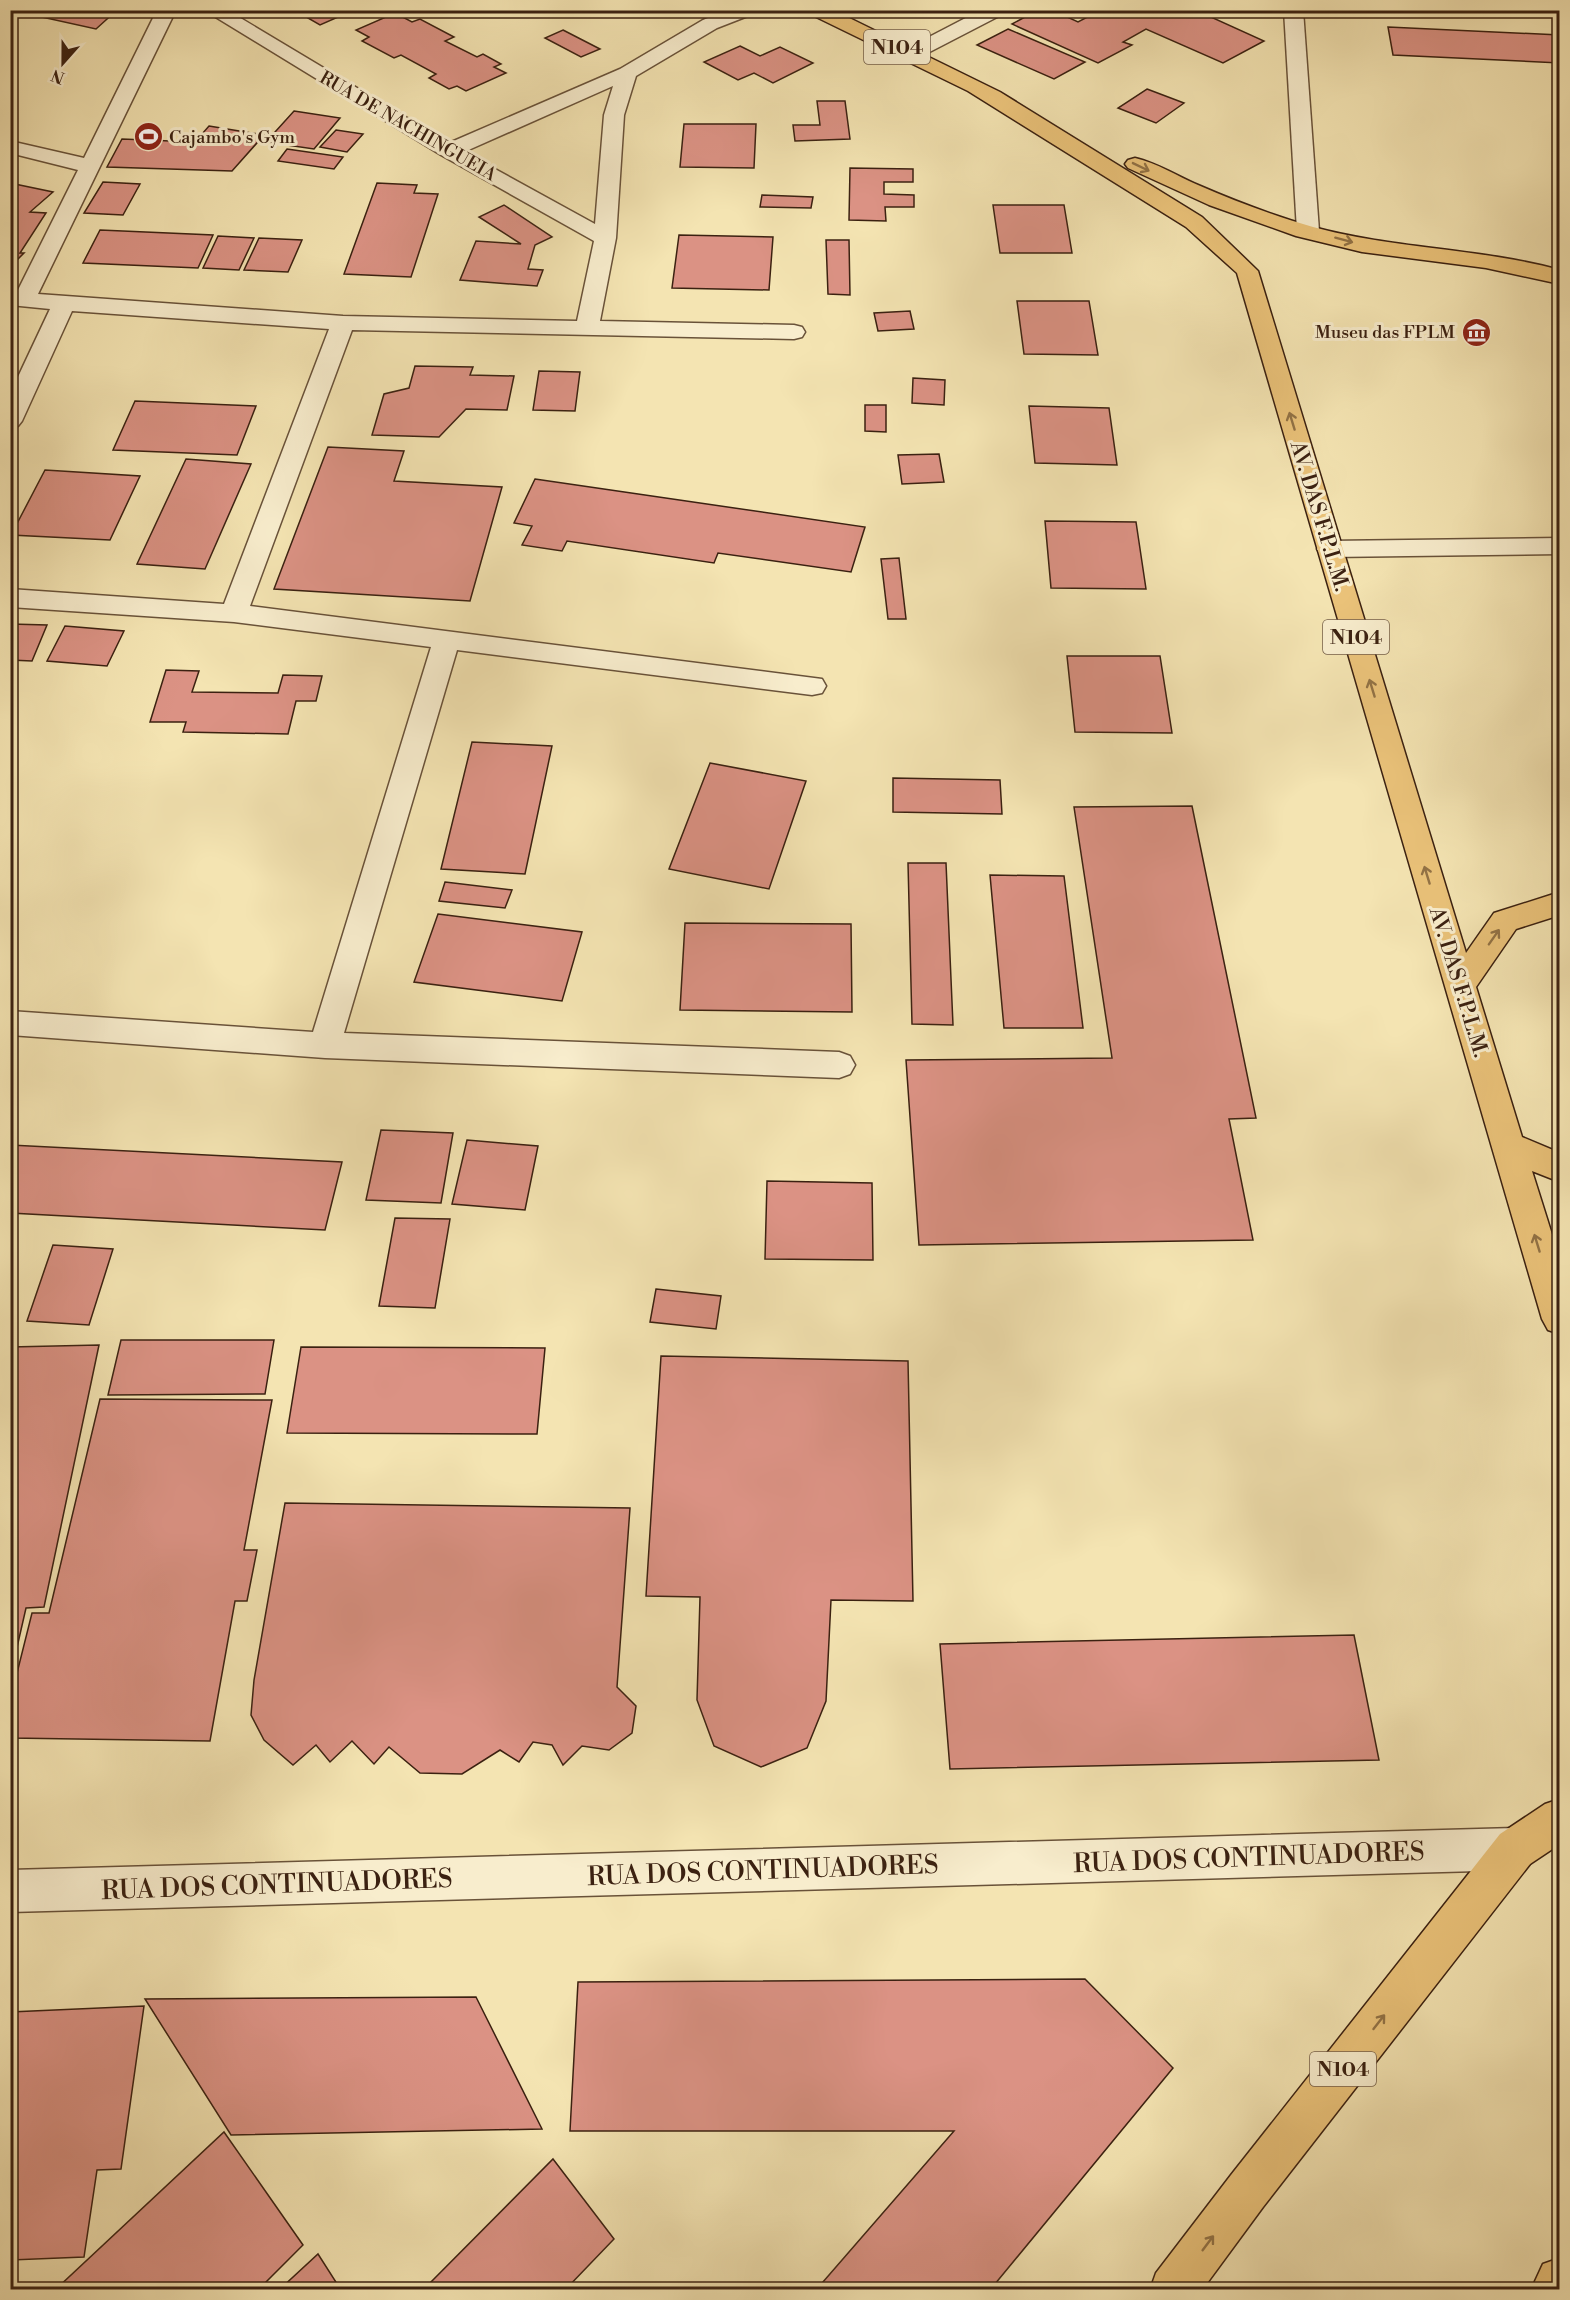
<svg xmlns="http://www.w3.org/2000/svg" width="1570" height="2300" font-family="'Libre Bodoni',serif">
	<style>
		.building { fill: #db9284; stroke: #3b2111; stroke-width: 1.5 }
		.lines { fill: none; stroke-linecap: round; stroke-linejoin: round }
		.minor-casing { stroke: #695239; stroke-width: 3 }
		.tertiary-casing { stroke: #695239; stroke-width: 3 }
		.primary-casing { stroke: #3b2111; stroke-width: 3 }
		.minor { fill: #f8edcd; fill-rule: evenodd }
		.tertiary { fill: #f8edcd; fill-rule: evenodd }
		.primary { fill: #eac279; fill-rule: evenodd }
		.oneway { stroke: #927245 }
		.labels { text-anchor: middle; stroke-width: 6; stroke-linejoin: round; paint-order: stroke }
		.far-street-label { font-size: 18px; fill: #3b2111; stroke: #f8edcd }
		.far-poi-label { font-size: 18px; fill: #3b2111; stroke: #f8edcd; text-anchor: start }
		.shield { fill: #f8edcd; stroke: #745e49; stroke-width: 1.5 }
		.shield-label { font-size: 20px; font-weight: bold; fill: #3b2111 }
		.street-label { font-size: 21px; fill: #3b2111; stroke: #f8edcd }
		.near-street-label { font-size: 26px; fill: #3b2111; stroke: #f8edcd }
	</style>
	<rect width="100%" height="100%" fill="#f4e4b2"/>
	<filter id="stains"><feTurbulence type="fractalNoise" baseFrequency=".00333" numOctaves="4"/><feColorMatrix values="0 0 0 0 .2 0 0 0 0 .09 0 0 0 0 .02 0 0 0 .5 -.17"/></filter>
	<radialGradient id="worn" r=".72"><stop offset=".6" stop-color="#630" stop-opacity="0"/><stop offset="1" stop-color="#630" stop-opacity=".3"/></radialGradient>
	<!-- building -->
	<g class="building">
		<path d="M10 10H117L96 29Z"/>
		<path d="M294 10H354L320 25Z"/>
		<path d="M610 10H648L634 17 623 11 616 14Z"/>
		<path d="M1038 10H1052L1078 22 1101 10H1228L1213 18 1264 41 1223 63 1146 29 1123 42 1132 45 1098 63 1012 24Z"/>
		<path d="M1524 10H1560V17L1526 16Z"/>
		<path d="M395 13 412 22 420 19 454 37 445 41 477 57 483 54 501 64 494 67 506 73 466 91 457 86 449 89 429 78 436 74 401 55 394 58 362 41 369 37 356 30Z"/>
		<path d="M1388 27 1560 35V63L1393 55Z"/>
		<path d="M1008 29 1085 62 1054 79 977 45Z"/>
		<path d="M563 30 600 49 581 57 545 38Z"/>
		<path d="M740 46 760 56 780 47 813 63 773 83 754 73 738 80 704 62Z"/>
		<path d="M1147 89 1184 103 1156 123 1118 108Z"/>
		<path d="M817 101H845L850 139 795 141 793 125H820Z"/>
		<path d="M294 111 340 118 314 149 266 142Z"/>
		<path d="M684 124H756L754 168 680 167Z"/>
		<path d="M209 126 264 135 232 171 107 167 122 139 195 142Z"/>
		<path d="M336 130 363 134 347 152 320 147Z"/>
		<path d="M287 149 343 157 334 169 278 161Z"/>
		<path d="M850 168 913 169V182H884V194L914 195V207H885L886 221 849 220Z"/>
		<path d="M103 182 140 184 123 215 84 213Z"/>
		<path d="M10 183 53 192 30 212 46 213 20 253H24L10 267V230L13 227 10 226Z"/>
		<path d="M377 183 417 185 414 193 438 194 411 277 344 274Z"/>
		<path d="M762 195 813 197 811 208 760 207Z"/>
		<path d="M504 205 552 237 535 245 528 269 543 270 537 286 460 280 476 241 521 244 479 217Z"/>
		<path d="M993 205H1064L1072 253H1000Z"/>
		<path d="M100 230 213 235 198 268 83 263Z"/>
		<path d="M679 235 773 237 769 290 672 288Z"/>
		<path d="M218 236 254 238 239 270 203 268Z"/>
		<path d="M259 238 302 240 288 272 244 270Z"/>
		<path d="M826 240H849L850 295 828 294Z"/>
		<path d="M1017 301H1089L1098 355 1024 354Z"/>
		<path d="M910 311 914 329 878 331 874 313Z"/>
		<path d="M415 366 473 367 470 375 514 376 507 410 466 409 439 437 372 435 384 394 409 388Z"/>
		<path d="M539 371 580 372 575 411 533 410Z"/>
		<path d="M913 378 945 380 944 405 912 403Z"/>
		<path d="M135 401 256 406 237 455 113 450Z"/>
		<path d="M865 405H886V432L865 431Z"/>
		<path d="M1029 406 1109 408 1117 465 1035 463Z"/>
		<path d="M328 447 404 451 394 481 502 487 470 601 274 589Z"/>
		<path d="M939 454 944 482 902 484 898 455Z"/>
		<path d="M186 459 251 464 205 569 137 564Z"/>
		<path d="M45 470 140 476 110 540 11 535Z"/>
		<path d="M535 479 865 527 851 572 718 553 714 563 567 541 562 551 522 545 532 526 514 523Z"/>
		<path d="M1045 521 1136 522 1146 589 1051 588Z"/>
		<path d="M899 558 906 619H888L881 559Z"/>
		<path d="M10 624 47 625 32 661 10 660Z"/>
		<path d="M65 626 124 631 107 666 47 661Z"/>
		<path d="M1067 656H1160L1172 733 1075 732Z"/>
		<path d="M166 670 199 671 192 692 278 693 283 675 322 676 316 701H296L288 734 183 732 186 722H150Z"/>
		<path d="M472 742 552 746 525 874 441 869Z"/>
		<path d="M710 763 806 781 769 889 669 869Z"/>
		<path d="M893 778 1000 780 1002 814 893 812Z"/>
		<path d="M1192 806 1256 1118 1229 1119 1253 1240 919 1245 906 1060 1112 1058 1074 807Z"/>
		<path d="M908 863H946L953 1025 912 1024Z"/>
		<path d="M990 875 1064 876 1083 1028H1004Z"/>
		<path d="M445 882 512 890 505 908 439 901Z"/>
		<path d="M438 914 582 932 562 1001 414 982Z"/>
		<path d="M685 923 851 924 852 1012 680 1010Z"/>
		<path d="M381 1130 453 1133 441 1203 366 1200Z"/>
		<path d="M467 1140 538 1146 525 1210 452 1204Z"/>
		<path d="M10 1145 342 1162 325 1230 10 1213Z"/>
		<path d="M767 1181 872 1183 873 1260 765 1259Z"/>
		<path d="M395 1218 450 1219 435 1308 379 1306Z"/>
		<path d="M53 1245 113 1249 89 1325 27 1321Z"/>
		<path d="M656 1289 721 1296 716 1329 650 1322Z"/>
		<path d="M121 1340H274L265 1394 108 1395Z"/>
		<path d="M99 1345 44 1607 26 1608 10 1678V1347Z"/>
		<path d="M301 1347 545 1348 537 1434 287 1433Z"/>
		<path d="M661 1356 908 1361 913 1601 831 1600 826 1701 807 1748 761 1767 714 1746 697 1700 700 1597 646 1596Z"/>
		<path d="M100 1399 272 1400 244 1550H257L247 1601H235L210 1741 10 1738V1701L32 1613H49Z"/>
		<path d="M285 1503 630 1508 617 1687 636 1706 632 1733 609 1750 582 1746 563 1765 552 1745 533 1742 519 1762 500 1750 462 1774 420 1773 389 1747 374 1764 352 1741 330 1762 316 1745 293 1765 264 1740 251 1715 254 1680Z"/>
		<path d="M1354 1635 1379 1760 950 1769 940 1644Z"/>
		<path d="M1085 1979 1173 2068 990 2290H816L954 2131H570L578 1982Z"/>
		<path d="M476 1997 542 2129 231 2135 145 1999Z"/>
		<path d="M144 2006 121 2169 97 2170 84 2257 11 2260 14 2241H10V2012Z"/>
		<path d="M224 2132 303 2245 258 2290H55Z"/>
		<path d="M553 2159 614 2239 565 2290H423Z"/>
		<path d="M318 2254 341 2290H279Z"/>
	</g>
	<g class="lines">
		<defs>
			<g id="minor">
				<path d="M157 10H176L38 294 343 316 577 321 594 241 441 155 204 10H227L449 143 620 69 703 20 728 10H755L753 14 717 28 636 76 624 115 616 238 600 321 794 325 802 327 805 332 802 337 794 339 352 330 250 606 822 679 826 686 822 693 812 695 457 650 344 1033 839 1052 850 1056 855 1065 850 1074 839 1078 325 1058 10 1035V1011L313 1032 431 647 234 622 10 607V589L224 604 329 329 72 311 22 421 18 426 10 428V394L50 309 10 305V291L17 292 78 170 10 153V141L84 158ZM613 86 604 115 595 224 464 152Z"/>
				<path d="M981 10H1005L1003 14 918 58H904L901 54 904 50Z"/>
				<path d="M1284 10H1303L1319 231 1316 236 1308 238 1300 236 1297 231Z"/>
				<path d="M1560 538V554L1330 557 1321 555 1317 549 1321 543 1330 541Z"/>
			</g>
			<path id="tertiary" d="M1515 1828 1530 1834 1536 1849 1530 1864 1515 1870 10 1912V1870Z"/>
			<g id="primary">
				<path d="M808 10H833L1000 92 1202 217 1258 271 1466 953 1494 913 1560 892V915L1516 929 1476 987 1522 1137 1560 1153V1182L1532 1171 1560 1260V1334L1548 1330 1542 1319 1237 273 1186 227 968 91 810 14Z"/>
				<path d="M1135 158C1157 163 1177 176 1198 185 1235 201 1274 216 1313 227 1394 249 1479 248 1560 270V284L1486 268 1362 252 1296 236 1209 205 1128 168 1125 164 1128 160Z"/>
				<path d="M1560 1799V1844L1530 1864 1263 2207 1202 2290H1150L1156 2273 1231 2175 1500 1834 1545 1804Z"/>
				<path d="M1560 2258V2290H1531L1543 2264Z"/>
			</g>
		</defs>
		<!-- minor casing -->
		<use href="#minor" class="minor-casing"/>
		<!-- tertiary casing -->
		<use href="#tertiary" class="tertiary-casing"/>
		<!-- primary casing -->
		<use href="#primary" class="primary-casing"/>
		<!-- minor -->
		<use href="#minor" class="minor"/>
		<!-- tertiary -->
		<use href="#tertiary" class="tertiary"/>
		<!-- primary -->
		<use href="#primary" class="primary"/>
	</g>
	<!-- one-way arrows -->
	<defs><path id="oneway-shaft" d="M-6 0H5M1.5-3L5.5 0L1.5 3" fill="none" stroke-width="1.6" stroke-linecap="round" stroke-linejoin="round" transform="scale(1.5)"/></defs>
	<g class="oneway">
		<use href="#oneway-shaft" transform="translate(1141 167) rotate(26)"/>
		<use href="#oneway-shaft" transform="translate(1344 240) rotate(15)"/>
		<use href="#oneway-shaft" transform="translate(1292 421) rotate(-107)"/>
		<use href="#oneway-shaft" transform="translate(1372 688) rotate(-107)"/>
		<use href="#oneway-shaft" transform="translate(1427 875) rotate(-107)"/>
		<use href="#oneway-shaft" transform="translate(1494 937) rotate(-55)"/>
		<use href="#oneway-shaft" transform="translate(1537 1243) rotate(-107)"/>
		<use href="#oneway-shaft" transform="translate(1379 2022) rotate(-52)"/>
		<use href="#oneway-shaft" transform="translate(1208 2243) rotate(-53)"/>
	</g>
	<!-- icons -->
	<defs>
		<symbol id="stadium-disc" viewBox="-11 -11 22 22"><circle r="9.5" fill="#8f2418" stroke="#f8edcd"/><path d="M0-5a6.5 5 0 1 0 0 10a6.5 5 0 1 0 0-10ZM-3.5-1.8h7v3.6h-7Z" fill="#fff"/></symbol>
		<symbol id="museum-disc" viewBox="-11 -11 22 22"><circle r="9.5" fill="#8f2418" stroke="#f8edcd"/><path d="M0-6L6-3V-2H-6V-3ZM-5-1h2V3h-2ZM-1-1h2V3h-2ZM3-1h2V3H3ZM-6 4H6V6H-6Z" fill="#fff"/></symbol>
	</defs>
	<g fill-rule="evenodd">
		<use href="#stadium-disc" x="132" y="120" width="33" height="33"/>
		<use href="#museum-disc" x="1460" y="316" width="33" height="33"/>
	</g>
	<g class="labels">
		<!-- far-street labels -->
		<g class="far-street-label">
			<text transform="translate(408 126) rotate(30)" y="6">RUA DE NACHINGUEIA</text>
		</g>
		<!-- far-poi labels -->
		<g class="far-poi-label">
			<text x="169" y="143">Cajambo's Gym</text>
			<text x="1455" y="338" text-anchor="end">Museu das FPLM</text>
		</g>
		<!-- shield labels -->
		<g class="shield">
			<rect x="864" y="30" width="66" height="34" rx="4.5"/>
			<rect x="1323" y="620" width="66" height="34" rx="4.5"/>
			<rect x="1310" y="2052" width="66" height="34" rx="4.5"/>
		</g>
		<g class="shield-label">
			<text x="897" y="54">N104</text>
			<text x="1356" y="644">N104</text>
			<text x="1343" y="2076">N104</text>
		</g>
		<!-- street labels -->
		<g class="street-label">
			<text transform="translate(1320 516) rotate(73)" y="7">AV. DAS F.P.L.M.</text>
			<text transform="translate(1459 982) rotate(73)" y="7">AV. DAS F.P.L.M.</text>
		</g>
		<!-- near-street labels -->
		<g class="near-street-label">
			<text transform="translate(1249 1857) rotate(-2)" y="9">RUA DOS CONTINUADORES</text>
			<text transform="translate(763 1870) rotate(-2)" y="9">RUA DOS CONTINUADORES</text>
			<text transform="translate(277 1884) rotate(-2)" y="9">RUA DOS CONTINUADORES</text>
		</g>
	</g>
	<!-- margin -->
	<rect width="1570" height="2300" fill="none" stroke="#f4e4b2" stroke-width="36"/>
	<rect x="12" y="12" width="1546" height="2276" fill="none" stroke="#3b2111" stroke-width="3"/>
	<rect x="18" y="18" width="1534" height="2264" fill="none" stroke="#3b2111" stroke-width="1.5"/>
	<!-- north arrow -->
	<g transform="translate(63 63) rotate(201)" stroke="#f8edcd" stroke-width="4.5" paint-order="stroke">
	<path d="M0-4.5L10 22L0 15L-10 22Z" fill="#3b2111"/>
	<text y="-9" font-size="16" font-weight="bold" text-anchor="middle" fill="#3b2111">N</text>
	</g>
	<rect width="100%" height="100%" filter="url(#stains)"/>
	<rect width="100%" height="100%" fill="url(#worn)"/>
</svg>
